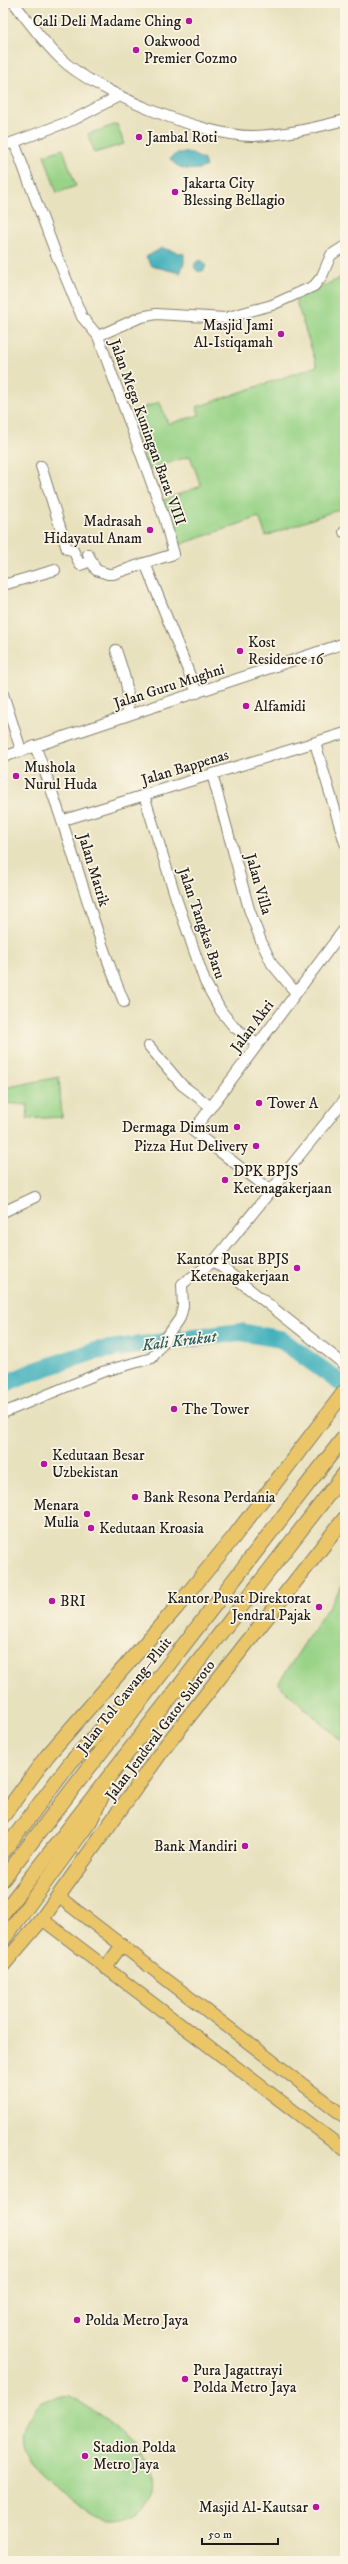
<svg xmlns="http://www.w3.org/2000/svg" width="348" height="2564" font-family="'IM FELL DW Pica',serif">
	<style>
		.green { fill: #98d387; stroke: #5a7852 }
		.water { fill: #40b0bc; stroke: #2e666c }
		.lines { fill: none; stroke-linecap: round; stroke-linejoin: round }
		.river { stroke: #40b0bc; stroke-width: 18 }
		.minor-casing { stroke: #827e6d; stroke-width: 12 }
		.major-casing { stroke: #827e6d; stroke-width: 14 }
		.highway-casing { stroke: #827e6d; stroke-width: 16 }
		.minor { stroke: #fff; stroke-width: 10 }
		.major { stroke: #ebc669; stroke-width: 12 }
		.highway { stroke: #ebc669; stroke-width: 14 }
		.poi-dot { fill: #b5179e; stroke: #fcf5e5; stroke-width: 1.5 }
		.labels { text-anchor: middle; stroke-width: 3.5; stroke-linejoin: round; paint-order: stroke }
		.poi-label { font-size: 15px; fill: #1c1c1c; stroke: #fcf5e5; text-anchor: start }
		.street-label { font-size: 15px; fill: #1c1c1c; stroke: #fcf5e5 }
		.water-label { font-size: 16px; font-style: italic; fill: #2c5f64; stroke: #fcf5e5 }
	</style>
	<rect width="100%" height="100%" fill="#fcf5e5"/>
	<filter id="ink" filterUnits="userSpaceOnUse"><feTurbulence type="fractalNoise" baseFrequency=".025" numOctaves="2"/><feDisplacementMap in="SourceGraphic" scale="8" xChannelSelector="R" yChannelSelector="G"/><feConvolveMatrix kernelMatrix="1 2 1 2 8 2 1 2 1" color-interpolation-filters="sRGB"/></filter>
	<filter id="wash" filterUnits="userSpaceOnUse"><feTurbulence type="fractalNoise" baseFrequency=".012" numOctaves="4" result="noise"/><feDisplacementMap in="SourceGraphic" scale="16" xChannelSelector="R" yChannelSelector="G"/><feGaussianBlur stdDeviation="0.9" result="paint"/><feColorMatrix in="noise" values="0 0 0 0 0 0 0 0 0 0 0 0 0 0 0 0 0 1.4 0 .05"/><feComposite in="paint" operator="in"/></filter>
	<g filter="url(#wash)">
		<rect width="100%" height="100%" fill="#e8e1be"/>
		<!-- green -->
		<g class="green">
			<path d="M117 124 124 144 94 153 88 134Z"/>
			<path d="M63 149 76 186 57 193 44 155Z"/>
			<path d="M345 270V507L266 536 259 517 179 545 161 501 201 486 190 456 148 470 128 413 160 402 168 424 199 415 197 407 317 366 295 298 339 279Z"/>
			<path d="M59 1077 62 1117 27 1119 28 1105 3 1103V1088Z"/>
			<path d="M345 1581V1744L278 1684Z"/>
			<path d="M67 2395C95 2409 160 2453 153 2489 152 2493 149 2497 147 2500 140 2514 125 2520 109 2520 92 2520 76 2503 64 2492 52 2483 36 2472 28 2459 16 2440 25 2416 41 2403 47 2399 60 2397 67 2395Z"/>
		</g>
		<!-- water -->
		<g class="water">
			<path d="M178 153H190L204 160 206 166C196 173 176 170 170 158Z"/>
			<path d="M162 248 184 254V263L180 273 152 266 146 257Z"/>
			<circle cx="200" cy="266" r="5.5"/>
		</g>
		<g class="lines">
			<!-- river -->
			<path class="river" d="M3 1385 35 1371 95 1351 240 1332 280 1339 345 1386"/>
		</g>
	</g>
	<g filter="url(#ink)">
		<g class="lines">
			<defs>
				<g id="minor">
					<path d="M14 3C29 22 43 42 61 59 96 92 204 137 253 136 285 135 314 128 345 120"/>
					<path d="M14 142 56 254 82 317 98 336 164 517 174 554 145 563 197 693"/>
					<path d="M3 146 73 120 119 96"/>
					<path d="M98 336 141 317 156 314 225 318 272 305 314 286 322 276 331 255 345 246"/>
					<path d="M41 466 67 549 73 550 80 565 91 561"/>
					<path d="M344 532H345"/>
					<path d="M88 554 96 570 108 574H113L145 563"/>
					<path d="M3 585 55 570"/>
					<path d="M116 650C123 672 132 693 126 715"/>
					<path d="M3 694 21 750"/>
					<path d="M315 743 345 843"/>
					<path d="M35 746C69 830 89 919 124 1002"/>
					<path d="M3 757 345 643"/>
					<path d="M212 774 249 909 261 941 272 964 296 993"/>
					<path d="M144 795 176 898 205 982 221 1011 234 1027 257 1044"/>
					<path d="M64 820 345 733"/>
					<path d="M336 939 345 947"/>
					<path d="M149 1046 182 1085 211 1107"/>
					<path d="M271 1191 193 1131 345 928"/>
					<path d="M3 1212 35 1197"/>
					<path d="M214 1261 345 1365"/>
					<path d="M3 1413 102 1372 152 1358 180 1318 183 1307 182 1284 214 1261 345 1099"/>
				</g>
				<g id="major">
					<path d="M59 1897 345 2117"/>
					<path d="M42 1919 345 2150"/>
					<path d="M105 1968 122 1945"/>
				</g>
				<g id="highway">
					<path d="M3 1816 47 1756 176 1608 233 1538 345 1391"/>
					<path d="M3 1852 71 1762 138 1690"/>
					<path d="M3 1879 345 1436"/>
					<path d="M3 1913 345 1473"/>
					<path d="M3 1940 90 1821 103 1794"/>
					<path d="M3 1965 42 1919 164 1748 345 1518"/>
				</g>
			</defs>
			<!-- minor casing -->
			<use href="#minor" class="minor-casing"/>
			<!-- major casing -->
			<use href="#major" class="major-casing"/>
			<!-- highway casing -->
			<use href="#highway" class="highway-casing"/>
			<!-- minor -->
			<use href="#minor" class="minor"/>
			<!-- major -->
			<use href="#major" class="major"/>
			<!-- highway -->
			<use href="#highway" class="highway"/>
		</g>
	</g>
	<!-- markers -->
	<g class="poi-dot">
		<circle cx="189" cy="21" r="4"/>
		<circle cx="136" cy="50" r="4"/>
		<circle cx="139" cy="137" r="4"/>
		<circle cx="175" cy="192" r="4"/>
		<circle cx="281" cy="334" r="4"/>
		<circle cx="150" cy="530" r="4"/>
		<circle cx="240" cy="651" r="4"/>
		<circle cx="246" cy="706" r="4"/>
		<circle cx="16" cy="776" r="4"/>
		<circle cx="259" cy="1103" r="4"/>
		<circle cx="237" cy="1127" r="4"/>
		<circle cx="256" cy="1146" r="4"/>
		<circle cx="225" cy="1180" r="4"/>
		<circle cx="297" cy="1268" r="4"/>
		<circle cx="174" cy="1409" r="4"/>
		<circle cx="44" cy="1464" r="4"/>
		<circle cx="135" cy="1497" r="4"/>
		<circle cx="87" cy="1514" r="4"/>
		<circle cx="91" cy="1528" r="4"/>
		<circle cx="52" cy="1601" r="4"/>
		<circle cx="319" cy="1607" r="4"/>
		<circle cx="245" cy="1846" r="4"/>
		<circle cx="77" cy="2320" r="4"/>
		<circle cx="185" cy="2379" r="4"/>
		<circle cx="85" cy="2456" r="4"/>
		<circle cx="316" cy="2507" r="4"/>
	</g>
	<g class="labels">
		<!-- poi labels -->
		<g class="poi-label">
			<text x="181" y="26" text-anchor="end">Cali Deli Madame Ching</text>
			<text x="144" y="46">Oakwood<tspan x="144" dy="17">Premier Cozmo</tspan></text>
			<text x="147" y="142">Jambal Roti</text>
			<text x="183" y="188">Jakarta City<tspan x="183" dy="17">Blessing Bellagio</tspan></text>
			<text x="273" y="330" text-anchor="end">Masjid Jami<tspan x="273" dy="17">Al-Istiqamah</tspan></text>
			<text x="142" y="526" text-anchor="end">Madrasah<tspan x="142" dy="17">Hidayatul Anam</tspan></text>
			<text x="248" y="647">Kost<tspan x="248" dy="17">Residence 16</tspan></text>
			<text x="254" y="711">Alfamidi</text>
			<text x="24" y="772">Mushola<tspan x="24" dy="17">Nurul Huda</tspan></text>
			<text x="267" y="1108">Tower A</text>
			<text x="229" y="1132" text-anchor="end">Dermaga Dimsum</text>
			<text x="248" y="1151" text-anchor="end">Pizza Hut Delivery</text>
			<text x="233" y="1176">DPK BPJS<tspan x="233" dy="17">Ketenagakerjaan</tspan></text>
			<text x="289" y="1264" text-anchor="end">Kantor Pusat BPJS<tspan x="289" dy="17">Ketenagakerjaan</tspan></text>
			<text x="182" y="1414">The Tower</text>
			<text x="52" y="1460">Kedutaan Besar<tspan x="52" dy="17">Uzbekistan</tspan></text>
			<text x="143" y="1502">Bank Resona Perdania</text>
			<text x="79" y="1510" text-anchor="end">Menara<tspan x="79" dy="17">Mulia</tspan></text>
			<text x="99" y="1533">Kedutaan Kroasia</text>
			<text x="311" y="1603" text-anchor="end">Kantor Pusat Direktorat<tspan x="311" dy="17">Jendral Pajak</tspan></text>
			<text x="60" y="1606">BRI</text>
			<text x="237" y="1851" text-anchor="end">Bank Mandiri</text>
			<text x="85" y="2325">Polda Metro Jaya</text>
			<text x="193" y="2375">Pura Jagattrayi<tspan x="193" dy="17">Polda Metro Jaya</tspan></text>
			<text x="93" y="2452">Stadion Polda<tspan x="93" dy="17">Metro Jaya</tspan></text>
			<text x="308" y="2512" text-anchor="end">Masjid Al-Kautsar</text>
		</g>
		<!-- street labels -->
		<g class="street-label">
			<text transform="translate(148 432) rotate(70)" y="5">Jalan Mega Kuningan Barat VIII</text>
			<text transform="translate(169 686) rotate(-18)" y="5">Jalan Guru Mughni</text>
			<text transform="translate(185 767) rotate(-17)" y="5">Jalan Bappenas</text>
			<text transform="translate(94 870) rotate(73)" y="5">Jalan Matrik</text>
			<text transform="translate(259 884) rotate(74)" y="5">Jalan Villa</text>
			<text transform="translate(202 923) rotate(71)" y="5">Jalan Tangkas Baru</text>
			<text transform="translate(252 1026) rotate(-53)" y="5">Jalan Akri</text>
			<text transform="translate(124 1695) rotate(-52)" y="5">Jalan Tol Cawang–Pluit</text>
			<text transform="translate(160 1730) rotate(-53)" y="5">Jalan Jenderal Gatot Subroto</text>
		</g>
		<!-- water labels -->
		<g class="water-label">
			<text transform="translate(179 1340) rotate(-7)" y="6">Kali Krukut</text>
		</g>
	</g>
	<!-- margin -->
	<rect width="348" height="2564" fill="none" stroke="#fcf5e5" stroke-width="16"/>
	<!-- scale -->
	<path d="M202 2538v6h76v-6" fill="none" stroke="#1c1c1c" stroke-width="2"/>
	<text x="208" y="2538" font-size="12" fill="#1c1c1c" stroke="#fcf5e5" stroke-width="3" paint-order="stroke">50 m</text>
</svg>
